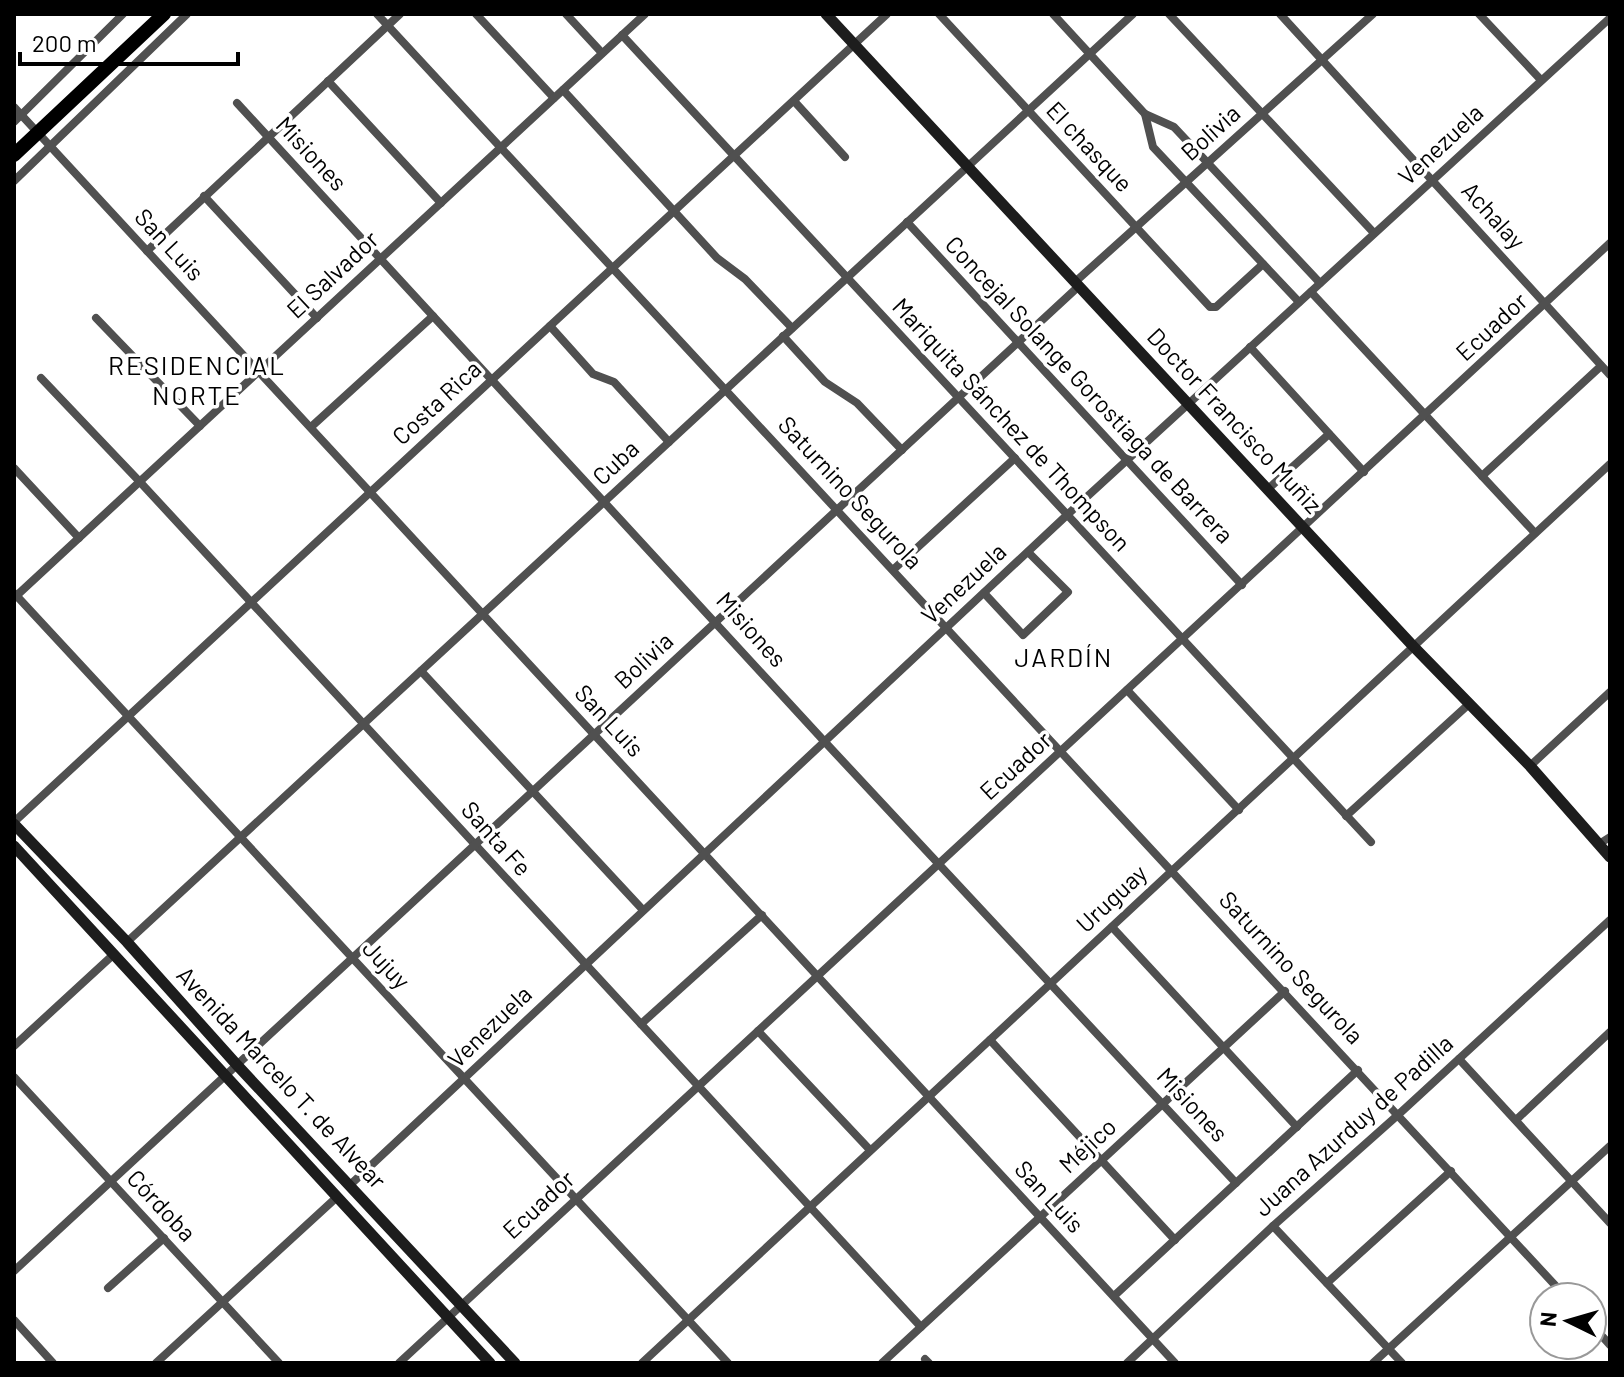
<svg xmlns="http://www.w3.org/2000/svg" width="1624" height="1377" font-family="Barlow,sans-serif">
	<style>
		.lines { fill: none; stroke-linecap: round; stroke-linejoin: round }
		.street { stroke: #505050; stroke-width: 8 }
		.secondary { stroke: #1d1d1d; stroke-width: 11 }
		.highway { stroke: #000; stroke-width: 14 }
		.labels { text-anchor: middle; stroke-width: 7; stroke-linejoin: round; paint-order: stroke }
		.street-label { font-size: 24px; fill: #000; stroke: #fff }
		.neighbourhood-label { font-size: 26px; letter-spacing: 2px; fill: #000; stroke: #fff }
	</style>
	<rect width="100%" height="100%" fill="#fff"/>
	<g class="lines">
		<!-- street -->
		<g class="street">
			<path d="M377 14 1566 1297"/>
			<path d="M476 14 554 98"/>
			<path d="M566 14 602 53"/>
			<path d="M939 14 1210 307H1216L1263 264"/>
			<path d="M1053 14 1145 114 1174 127 1320 283"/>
			<path d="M1169 14 1374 233"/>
			<path d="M1280 14 1610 375"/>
			<path d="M1479 14 1541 80"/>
			<path d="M622 35 1371 842"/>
			<path d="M328 81 441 203"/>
			<path d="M563 90 717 258 745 279 792 328"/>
			<path d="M794 101 845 157"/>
			<path d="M237 103 824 741 1236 1183"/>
			<path d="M14 107 1175 1363"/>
			<path d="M1145 114 1153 147 1299 302"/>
			<path d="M14 122 123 14"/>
			<path d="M14 181 187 14"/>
			<path d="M204 196 317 318"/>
			<path d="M907 222 1242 585"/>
			<path d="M147 251 400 14"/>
			<path d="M1075 282 1373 14"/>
			<path d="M1311 292 1535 533"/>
			<path d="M96 318 200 426"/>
			<path d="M550 326 593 374 614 382 669 442"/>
			<path d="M783 336 825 382 857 403 902 450"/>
			<path d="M1250 347 1364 472"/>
			<path d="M41 378 140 482 921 1327"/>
			<path d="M311 427 433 316"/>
			<path d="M14 468 79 538"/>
			<path d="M1482 476 1601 366"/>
			<path d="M1268 489 1329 434"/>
			<path d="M894 569 1015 458"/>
			<path d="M14 593 728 1363"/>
			<path d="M984 593 1023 635 1068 592 1028 552"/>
			<path d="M14 598 645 14"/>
			<path d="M421 671 643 910"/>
			<path d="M1127 690 1239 810"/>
			<path d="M1530 766 1610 692"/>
			<path d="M1346 816 1469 704"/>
			<path d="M14 822 887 14"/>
			<path d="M1599 844 1610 837"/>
			<path d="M1112 927 1297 1127"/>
			<path d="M127 942 1133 14"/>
			<path d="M641 1024 762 915"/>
			<path d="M758 1031 870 1150"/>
			<path d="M990 1040 1175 1240"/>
			<path d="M14 1046 113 955"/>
			<path d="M1459 1059 1610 1223"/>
			<path d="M14 1077 279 1363"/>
			<path d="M1516 1120 1610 1032"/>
			<path d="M350 1185 1067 515 1610 18"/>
			<path d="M1273 1226 1402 1363"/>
			<path d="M14 1271 1079 286"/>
			<path d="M1327 1283 1451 1171"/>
			<path d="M108 1288 164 1238"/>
			<path d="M1114 1296 1358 1070"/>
			<path d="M14 1320 53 1363"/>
			<path d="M1592 1325 1610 1345"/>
			<path d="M925 1359 929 1363"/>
			<path d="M156 1363 337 1197"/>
			<path d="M399 1363 1610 243"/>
			<path d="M642 1363 1610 464"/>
			<path d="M882 1363 1285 991"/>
			<path d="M1127 1363 1273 1226 1399 1114 1610 920"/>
			<path d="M1373 1363 1610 1146"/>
		</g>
		<!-- secondary -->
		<g class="secondary">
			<path d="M826 14 1413 646 1530 766 1610 857"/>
			<path d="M14 824 127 942 237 1065 515 1363"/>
			<path d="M14 846 490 1363"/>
		</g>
		<!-- highway -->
		<path class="highway" d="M14 155 164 14"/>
	</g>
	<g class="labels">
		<!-- street labels -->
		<g class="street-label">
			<text transform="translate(1211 133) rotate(-42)" y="8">Bolivia</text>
			<text transform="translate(1441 145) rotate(-43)" y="8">Venezuela</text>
			<text transform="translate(1089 147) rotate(47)" y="8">El chasque</text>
			<text transform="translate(311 154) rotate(47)" y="8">Misiones</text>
			<text transform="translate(1493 216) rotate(48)" y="8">Achalay</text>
			<text transform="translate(169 245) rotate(47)" y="8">San Luis</text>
			<text transform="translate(333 275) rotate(-43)" y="8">El Salvador</text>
			<text transform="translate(1492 327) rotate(-43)" y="8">Ecuador</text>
			<text transform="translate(1089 390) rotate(47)" y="8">Concejal Solange Gorostiaga de Barrera</text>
			<text transform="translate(437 403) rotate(-43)" y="8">Costa Rica</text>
			<text transform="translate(1234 421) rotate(47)" y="8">Doctor Francisco Muñiz</text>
			<text transform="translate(1011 425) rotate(47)" y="8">Mariquita Sánchez de Thompson</text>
			<text transform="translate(616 463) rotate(-43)" y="8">Cuba</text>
			<text transform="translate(850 493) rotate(47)" y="8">Saturnino Segurola</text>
			<text transform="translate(964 584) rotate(-43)" y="8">Venezuela</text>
			<text transform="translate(751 630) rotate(48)" y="8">Misiones</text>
			<text transform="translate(644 661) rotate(-43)" y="8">Bolivia</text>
			<text transform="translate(609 721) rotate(47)" y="8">San Luis</text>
			<text transform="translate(1016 766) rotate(-43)" y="8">Ecuador</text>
			<text transform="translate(496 839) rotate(48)" y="8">Santa Fe</text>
			<text transform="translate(1112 899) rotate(-43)" y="8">Uruguay</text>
			<text transform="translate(386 965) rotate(47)" y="8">Jujuy</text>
			<text transform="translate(1291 968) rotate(47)" y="8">Saturnino Segurola</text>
			<text transform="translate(490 1027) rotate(-44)" y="8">Venezuela</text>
			<text transform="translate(281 1078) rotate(47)" y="8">Avenida Marcelo T. de Alvear</text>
			<text transform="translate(1192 1105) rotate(47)" y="8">Misiones</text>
			<text transform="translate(1354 1126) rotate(-42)" y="8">Juana Azurduy de Padilla</text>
			<text transform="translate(1088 1146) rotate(-43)" y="8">Méjico</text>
			<text transform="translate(1049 1197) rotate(47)" y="8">San Luis</text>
			<text transform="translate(539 1205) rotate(-43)" y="8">Ecuador</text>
			<text transform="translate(161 1206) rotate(47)" y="8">Córdoba</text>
		</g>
		<!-- neighbourhood labels -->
		<g class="neighbourhood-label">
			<text x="197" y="375">RESIDENCIAL<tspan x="197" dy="30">NORTE</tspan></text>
			<text x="1064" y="667">JARDÍN</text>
		</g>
	</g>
	<!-- border -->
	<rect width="1624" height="1377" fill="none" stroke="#000000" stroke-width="32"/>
	<!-- north arrow -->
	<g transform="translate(1568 1321) rotate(275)"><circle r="38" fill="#ffffff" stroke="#999999" stroke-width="2"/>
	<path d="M0-6L14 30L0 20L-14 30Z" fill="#000000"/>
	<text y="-12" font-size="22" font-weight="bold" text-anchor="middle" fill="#000000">N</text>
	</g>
	<!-- scale -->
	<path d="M20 52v12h218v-12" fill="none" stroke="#000000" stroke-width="4"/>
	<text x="32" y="52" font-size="24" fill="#000000" stroke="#ffffff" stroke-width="6" paint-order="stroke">200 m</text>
</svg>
